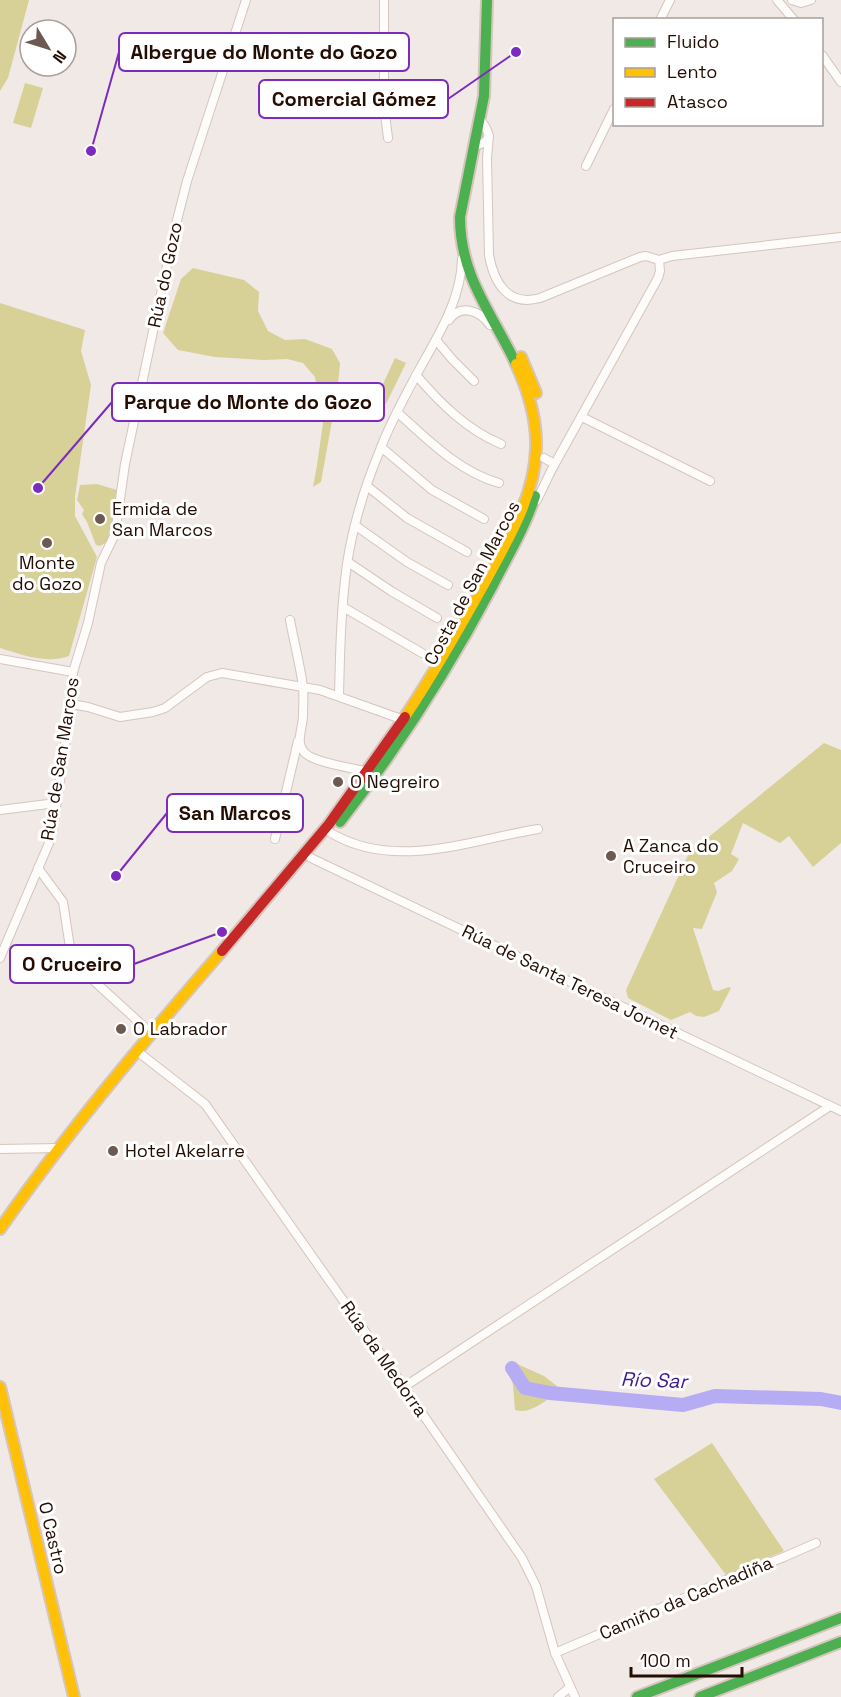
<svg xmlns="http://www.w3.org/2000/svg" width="841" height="1697" font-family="'Space Grotesk',sans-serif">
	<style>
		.green { fill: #d7d197 }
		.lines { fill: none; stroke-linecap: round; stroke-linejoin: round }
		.river { stroke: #b6acf3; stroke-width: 14 }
		.street-casing { stroke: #d5c5bd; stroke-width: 10 }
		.fast-casing { stroke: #d5c5bd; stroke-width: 14 }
		.slow-casing { stroke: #d5c5bd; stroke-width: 14 }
		.jam-casing { stroke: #d5c5bd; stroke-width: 14 }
		.street { stroke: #fdfcfb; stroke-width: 8 }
		.fast { stroke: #4caf50; stroke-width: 10 }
		.slow { stroke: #ffc107; stroke-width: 10 }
		.jam { stroke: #c62828; stroke-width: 10 }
		.poi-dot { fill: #6c5a52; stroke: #fff; stroke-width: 2 }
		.labels { text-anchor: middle; stroke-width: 6; stroke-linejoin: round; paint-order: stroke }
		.street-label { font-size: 18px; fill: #240d03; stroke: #fff }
		.poi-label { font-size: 18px; fill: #240d03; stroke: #fff; text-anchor: start }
		.water-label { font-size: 20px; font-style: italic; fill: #3d1c92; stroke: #fff }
		.leader { fill: none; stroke: #7b2cbf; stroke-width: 2 }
		.callout-dot { fill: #7b2cbf; stroke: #fff; stroke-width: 2 }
		.callout { fill: #fff; stroke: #7b2cbf; stroke-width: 2 }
		.callout-label { font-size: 20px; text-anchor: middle; font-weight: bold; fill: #240d03 }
	</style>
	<rect width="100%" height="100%" fill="#f1e9e6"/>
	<!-- green -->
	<g class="green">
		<path d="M0 0H29L8 78 0 91Z"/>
		<path d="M25 83 43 88 31 128 13 123Z"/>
		<path d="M193 268 244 280 259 292 258 311 268 331 285 340 305 339 332 349 340 363 339 375 333 415 321 482 313 487 317 465 323 423 315 377 303 363 287 359 264 360 215 357 178 350 163 333 181 279Z"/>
		<path d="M0 303 85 330 81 351 91 385 75 497V516L97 557 69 656C45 664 23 655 0 648Z"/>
		<path d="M395 358 406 363 386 404 376 399Z"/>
		<path d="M97 484 120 491 107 542 100 546 96 545 87 522 82 514 84 510 77 500 80 485Z"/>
		<path d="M824 743 841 750V843L813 867 789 836 780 843 743 823 731 854 739 859 732 871 714 883 717 892 702 929 693 928 713 990 718 991 729 987 731 988 719 1011 704 1017 696 1016 690 1012 671 1020 628 998 626 990 689 853Z"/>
		<path d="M510 1363H515L544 1376 558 1387C556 1396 551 1397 544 1402 534 1408 527 1413 515 1410L513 1385 508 1368Z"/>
		<path d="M712 1443 784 1551 726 1575 654 1479Z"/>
	</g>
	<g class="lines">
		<!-- river -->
		<path class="river" d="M512 1368 525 1388 550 1393 683 1405 715 1396 821 1399 841 1403"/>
		<defs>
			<g id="street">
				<path d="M384 0V107L388 138"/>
				<path d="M777 0 794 20"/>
				<path d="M792 0 801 3 811 0"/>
				<path d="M660 20 670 0"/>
				<path d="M822 55 841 82"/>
				<path d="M489 136 487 158 489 255C494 283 508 307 540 298L640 257 646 256 659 260 672 256 841 237"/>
				<path d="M475 146C494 141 490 132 480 119"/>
				<path d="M586 166 614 109"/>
				<path d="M449 320C461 303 480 311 490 325"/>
				<path d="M436 340 452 359 474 381"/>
				<path d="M416 375C440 403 467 430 501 444"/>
				<path d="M397 412C427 439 459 472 499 483"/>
				<path d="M582 417 710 481"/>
				<path d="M381 447 432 490 484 519"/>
				<path d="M544 458 551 462"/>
				<path d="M367 486 407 518 467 552"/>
				<path d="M537 500 552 469 658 278 660 271 659 260"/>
				<path d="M356 526 407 562 448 585"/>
				<path d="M348 562 391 591 437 618"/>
				<path d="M343 607 422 653"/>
				<path d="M290 620C294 642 300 664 303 687 304 696 303 706 303 715 303 729 294 743 306 754 317 763 353 768 368 772"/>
				<path d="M0 659 73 672"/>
				<path d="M339 696C340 652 341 607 347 564 353 525 365 486 380 450 390 423 404 398 418 372 437 337 461 301 462 259"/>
				<path d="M71 704 88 707 120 717 153 712 165 708 207 677 222 673 320 690 404 720"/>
				<path d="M0 810 56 803"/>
				<path d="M331 833C395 871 471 840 538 829"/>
				<path d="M275 839 298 741"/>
				<path d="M311 858 841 1111"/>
				<path d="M38 868 63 902 71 954 83 971 151 1033"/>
				<path d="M0 958 49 843 53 829 71 704 73 672 88 623 101 563 115 534 125 464 174 232 187 181 246 0"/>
				<path d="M142 1055 205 1104 404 1387 522 1558 536 1586 555 1653 575 1697"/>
				<path d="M0 1149 58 1148"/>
				<path d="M404 1387 830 1106"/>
				<path d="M555 1653 719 1583 784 1557 816 1543"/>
				<path d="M558 1697 570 1687"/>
			</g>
			<g id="fast">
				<path d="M487 0 484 96 460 217C460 277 492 313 516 364"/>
				<path d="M340 822C398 748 448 670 492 587 507 557 525 528 535 496"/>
				<path d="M637 1697 841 1618"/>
				<path d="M700 1697 841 1642"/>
			</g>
			<g id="slow">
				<path d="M521 357 536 393"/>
				<path d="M405 717C435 672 461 626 487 579 509 538 535 496 536 448 537 419 528 390 516 364"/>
				<path d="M0 1229C68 1131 144 1041 222 951"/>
				<path d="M0 1387 74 1697"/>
			</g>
			<path id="jam" d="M222 951 329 824 405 717"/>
		</defs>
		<!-- street casing -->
		<use href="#street" class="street-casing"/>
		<!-- fast casing -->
		<use href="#fast" class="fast-casing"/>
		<!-- slow casing -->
		<use href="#slow" class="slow-casing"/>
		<!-- jam casing -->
		<use href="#jam" class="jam-casing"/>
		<!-- street -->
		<use href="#street" class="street"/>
		<!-- fast -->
		<use href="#fast" class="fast"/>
		<!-- slow -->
		<use href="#slow" class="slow"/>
		<!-- jam -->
		<use href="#jam" class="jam"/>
	</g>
	<!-- markers -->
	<g class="poi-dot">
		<circle cx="100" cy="519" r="6"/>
		<circle cx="47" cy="543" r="6"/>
		<circle cx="338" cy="782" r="6"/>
		<circle cx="611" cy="856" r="6"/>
		<circle cx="121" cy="1029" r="6"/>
		<circle cx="113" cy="1151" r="6"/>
	</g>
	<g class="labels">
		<!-- street labels -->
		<g class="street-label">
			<text transform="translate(165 275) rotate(-78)" y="6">Rúa do Gozo</text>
			<text transform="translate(472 583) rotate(-62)" y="6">Costa de San Marcos</text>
			<text transform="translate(60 759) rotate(-81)" y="6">Rúa de San Marcos</text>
			<text transform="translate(570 982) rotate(26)" y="6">Rúa de Santa Teresa Jornet</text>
			<text transform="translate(384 1359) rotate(55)" y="6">Rúa da Medorra</text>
			<text transform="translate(53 1538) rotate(77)" y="6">O Castro</text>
			<text transform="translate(686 1598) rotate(-23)" y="6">Camiño da Cachadiña</text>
		</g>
		<!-- poi labels -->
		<g class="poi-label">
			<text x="112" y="515">Ermida de<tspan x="112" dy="21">San Marcos</tspan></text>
			<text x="47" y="569" text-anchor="middle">Monte<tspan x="47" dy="21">do Gozo</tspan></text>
			<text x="350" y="788">O Negreiro</text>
			<text x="623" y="852">A Zanca do<tspan x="623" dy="21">Cruceiro</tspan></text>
			<text x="133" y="1035">O Labrador</text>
			<text x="125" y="1157">Hotel Akelarre</text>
		</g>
		<!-- water labels -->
		<g class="water-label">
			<text transform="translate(654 1380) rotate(2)" y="7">Río Sar</text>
		</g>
	</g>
	<!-- callouts -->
	<path class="leader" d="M91 151L119 52M516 52L448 99M38 488L112 402M116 876L167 813M222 932L134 964"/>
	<g class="callout-dot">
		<circle cx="91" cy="151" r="6"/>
		<circle cx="516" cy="52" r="6"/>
		<circle cx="38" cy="488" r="6"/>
		<circle cx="116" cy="876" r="6"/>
		<circle cx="222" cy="932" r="6"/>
	</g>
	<g class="callout">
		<rect x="119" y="33" width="290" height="38" rx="6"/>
		<rect x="259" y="80" width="189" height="38" rx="6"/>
		<rect x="112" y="383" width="272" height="38" rx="6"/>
		<rect x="167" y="794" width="136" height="38" rx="6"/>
		<rect x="10" y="945" width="124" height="38" rx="6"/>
	</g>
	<g class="callout-label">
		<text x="264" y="59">Albergue do Monte do Gozo</text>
		<text x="354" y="106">Comercial Gómez</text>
		<text x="248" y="409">Parque do Monte do Gozo</text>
		<text x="235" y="820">San Marcos</text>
		<text x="72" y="971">O Cruceiro</text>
	</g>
	<!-- legend -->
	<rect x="613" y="18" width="210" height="108" fill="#ffffff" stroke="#a79e9a" stroke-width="1.5"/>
	<rect x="625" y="38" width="30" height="9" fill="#4caf50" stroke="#a79e9a" stroke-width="1.5"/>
	<text x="667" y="48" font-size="18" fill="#240d03">Fluido</text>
	<rect x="625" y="68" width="30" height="9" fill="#ffc107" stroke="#a79e9a" stroke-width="1.5"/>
	<text x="667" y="78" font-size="18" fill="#240d03">Lento</text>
	<rect x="625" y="98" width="30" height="9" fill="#c62828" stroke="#a79e9a" stroke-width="1.5"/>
	<text x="667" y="108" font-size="18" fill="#240d03">Atasco</text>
	<!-- north arrow -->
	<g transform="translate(48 48) rotate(128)"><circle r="28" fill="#ffffff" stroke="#a79e9a" stroke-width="1.5"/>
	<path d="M0-4.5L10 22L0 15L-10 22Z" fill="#6c5a52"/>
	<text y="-9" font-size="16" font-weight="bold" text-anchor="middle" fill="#240d03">N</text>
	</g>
	<!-- scale -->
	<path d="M631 1667v9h111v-9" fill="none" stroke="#240d03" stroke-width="3"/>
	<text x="640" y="1667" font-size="18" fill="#240d03" stroke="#ffffff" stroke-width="4.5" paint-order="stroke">100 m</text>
</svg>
